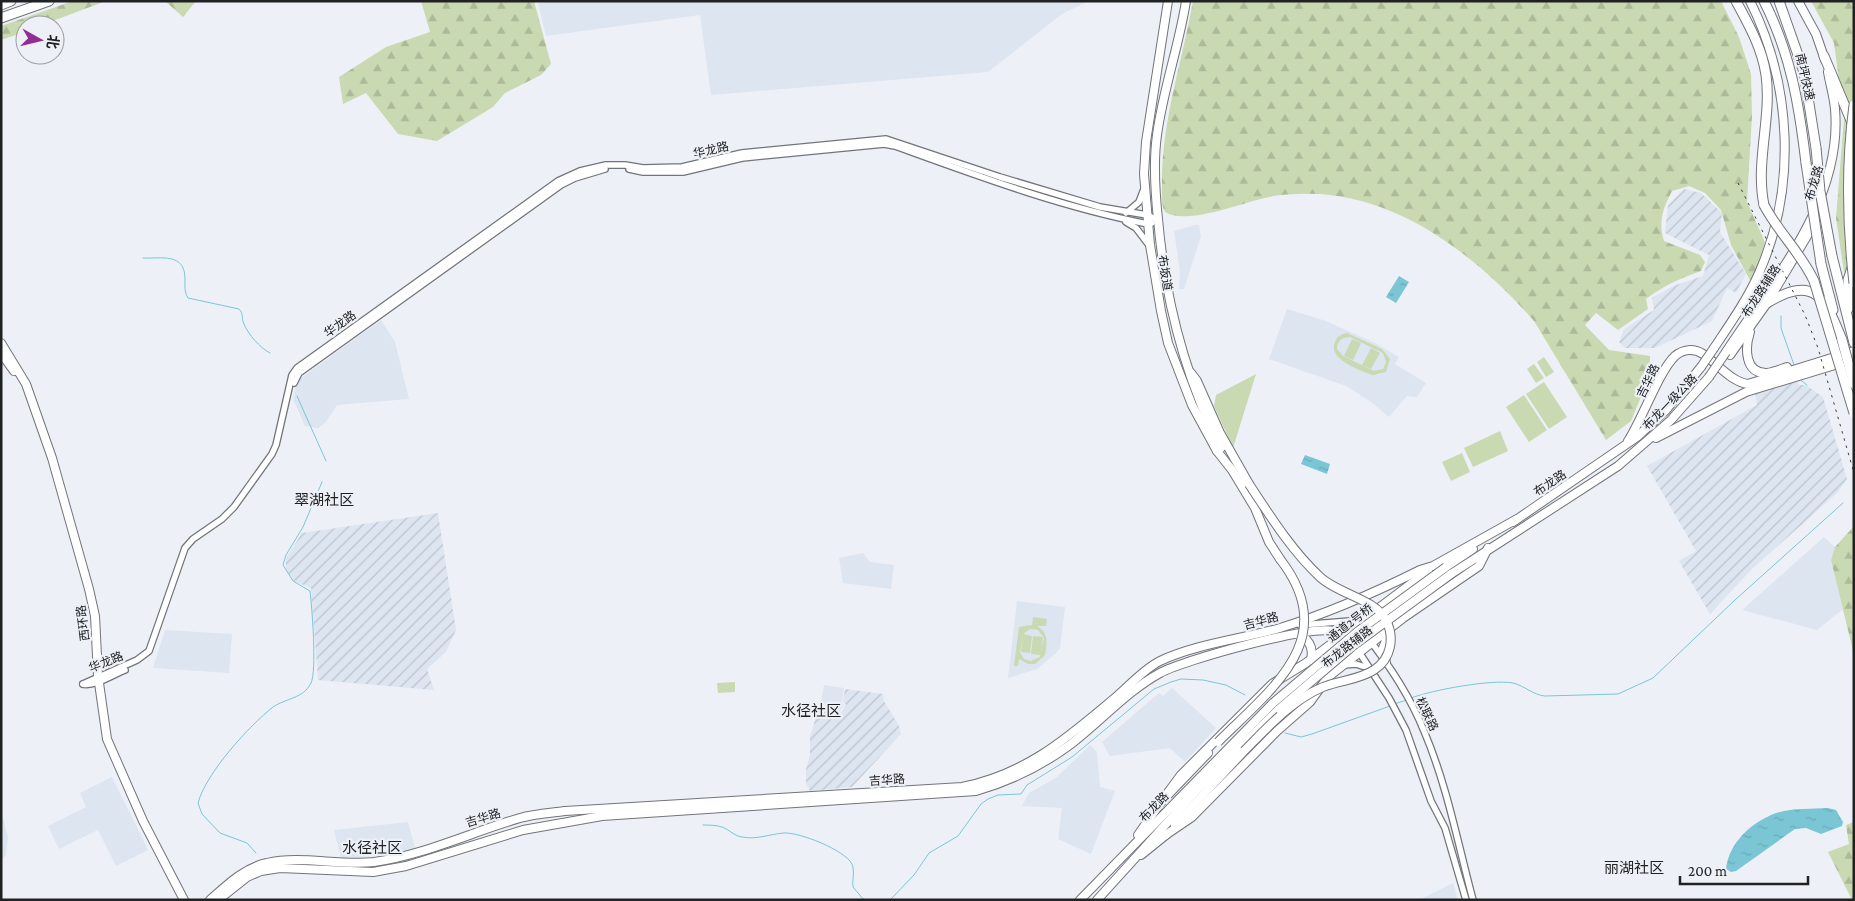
<svg xmlns="http://www.w3.org/2000/svg" width="1855" height="901" font-family="'Crimson Pro','Noto Sans SC',serif">
	<style>
		.built { fill: #dce5f0 }
		.industrial { fill: url(#industrial-furrows) }
		.forest { fill: url(#forest-firs) }
		.green { fill: #c9d9b2; fill-rule: evenodd }
		.water { fill: url(#water-ripples) }
		.lines { fill: none; stroke-linecap: round; stroke-linejoin: round }
		.stream { stroke: #7ac6d5; stroke-width: 1 }
		.minor-casing { stroke: #717479; stroke-width: 8 }
		.major-casing { stroke: #717479; stroke-width: 10 }
		.highway-casing { stroke: #717479; stroke-width: 11 }
		.minor { stroke: #fff; stroke-width: 5.5 }
		.major { stroke: #fff; stroke-width: 8 }
		.highway { stroke: #fff; stroke-width: 9 }
		.rail { stroke: #393b3d; stroke-width: 1; stroke-dasharray: 2.5 5; stroke-linecap: butt }
		.major-bridge-casing { stroke: #717479; stroke-width: 10; stroke-linecap: butt }
		.highway-bridge-casing { stroke: #717479; stroke-width: 11; stroke-linecap: butt }
		.major-bridge { stroke: #fff; stroke-width: 8 }
		.highway-bridge { stroke: #fff; stroke-width: 9 }
		.labels { text-anchor: middle; stroke-width: 4.5; stroke-linejoin: round; paint-order: stroke }
		.street-label { font-size: 12px; fill: #202123; stroke: #edf1f7 }
		.quarter-label { font-size: 15px; fill: #202123; stroke: #edf1f7 }
	</style>
	<defs>
		<pattern id="industrial-furrows" width="10" height="10" patternUnits="userSpaceOnUse" patternTransform="scale(1.25)"><rect width="10" height="10" fill="#dce5f0"/><path d="M-1 1l2-2M0 10L10 0M9 11l2-2" fill="none" stroke="#bcc4ce"/></pattern>
		<pattern id="forest-firs" width="22" height="20" patternUnits="userSpaceOnUse" patternTransform="scale(1.25)"><rect width="22" height="20" fill="#c9d9b2"/><path d="M5 1l3.5 6h-7zM16 11l3.5 6h-7z" fill="#acba99"/></pattern>
		<pattern id="water-ripples" width="26" height="14" patternUnits="userSpaceOnUse" patternTransform="scale(1.25)"><rect width="26" height="14" fill="#7ac6d5"/><path d="M2 4q2-2 4 0t4 0M15 11q2-2 4 0t4 0" fill="none" stroke="#69aab7"/></pattern>
	</defs>
	<rect width="100%" height="100%" fill="#edf1f7"/>
	<!-- built -->
	<g class="built">
		<path d="M552 1H1089L1062 14 988 72 711 95 700 15 546 36 538 3Z"/>
		<path d="M1195 225H1199L1201 236 1184 289H1179L1180 271 1174 231Z"/>
		<path d="M1287 309 1326 321 1375 343 1399 357 1395 364 1426 383 1417 397 1407 396 1389 417 1371 402 1346 386 1269 359Z"/>
		<path d="M381 320 395 342 409 399 337 405 325 423 318 428 305 426 293 399 297 381Z"/>
		<path d="M1824 537 1835 547 1831 560 1843 609 1817 630 1742 610Z"/>
		<path d="M863 553 870 562 894 565 891 589 843 583 839 558Z"/>
		<path d="M1017 601 1065 607 1060 648 1056 653 1037 669 1008 678Z"/>
		<path d="M165 630 232 634 229 673 153 668Z"/>
		<path d="M824 685 844 688 842 702 844 705 837 715 821 702Z"/>
		<path d="M1172 688 1216 728 1185 762 1170 748 1110 756 1102 742 1159 693 1163 696Z"/>
		<path d="M1090 745 1097 752 1100 787 1115 791 1091 854 1058 839 1062 808 1022 806 1029 793 1057 777Z"/>
		<path d="M112 777 148 850 116 866 98 830 59 849 48 826 86 807 80 793Z"/>
		<path d="M1 811 8 837 6 855 1 860Z"/>
		<path d="M408 822 415 848 378 856 341 858 334 830Z"/>
		<path d="M1453 883 1458 900H1419Z"/>
	</g>
	<!-- industrial -->
	<g class="industrial">
		<path d="M1684 189 1701 193 1722 213 1720 232 1746 274 1736 293 1727 288 1712 321 1655 348H1625L1619 342 1624 329 1654 310 1652 298 1673 286 1703 276 1709 255 1665 233 1668 205Z"/>
		<path d="M1796 380 1799 385H1806L1823 397 1847 479 1837 493 1751 570 1710 614 1679 561 1696 551 1647 466 1757 405 1755 392Z"/>
		<path d="M438 513 456 630 446 652 427 669 434 690 318 680 311 588 294 581 286 570V558L302 533Z"/>
		<path d="M845 689 883 694 884 701 899 726 901 734 852 787 810 791 806 784V769L810 755V737L820 704 838 717 846 705 843 701Z"/>
	</g>
	<!-- forest -->
	<g class="forest">
		<path d="M73 1H106L42 25H25V32L1 40V26Z"/>
		<path d="M165 1H196L183 17Z"/>
		<path d="M421 1H534L551 64 541 75 505 93 493 107 437 141 398 134 366 93 343 104 339 77 386 47 430 32Z"/>
		<path d="M1193 1H1721L1739 37 1751 74 1752 116 1747 202 1768 249 1752 284 1731 245 1721 210 1705 193 1689 186 1672 191C1663 208 1658 222 1664 241L1700 255 1705 262 1701 271C1681 278 1663 286 1646 299L1648 309 1618 330 1596 313 1585 325 1609 350 1650 356V375L1631 421 1606 440 1534 321C1475 254 1392 189 1298 194 1284 194 1271 196 1257 200 1237 205 1184 225 1165 212 1161 205 1162 194 1162 186 1161 122 1182 63 1193 1Z"/>
		<path d="M1811 1H1854V267L1846 286 1836 218 1844 118 1834 43Z"/>
		<path d="M1854 526V655L1831 560 1835 547Z"/>
		<path d="M1854 822V900H1852L1828 852 1849 844 1846 825Z"/>
	</g>
	<!-- green -->
	<g class="green">
		<path d="M1347 333 1382 349 1390 359 1386 372 1373 375C1361 371 1327 359 1335 342 1337 336 1342 334 1347 333ZM1350 337 1383 353 1386 362 1383 369 1374 371 1343 356 1337 349C1337 341 1342 337 1350 337Z"/>
		<path d="M1352 339 1361 343 1353 360 1344 356Z"/>
		<path d="M1371 348 1380 353 1371 369 1362 365Z"/>
		<path d="M1544 357 1554 372 1546 377 1537 362Z"/>
		<path d="M1534 364 1544 378 1536 383 1527 369Z"/>
		<path d="M1256 374 1233 448 1214 406 1216 395Z"/>
		<path d="M1544 382 1567 417 1549 429 1526 394Z"/>
		<path d="M1524 395 1547 430 1529 442 1506 407Z"/>
		<path d="M1500 431 1508 451 1473 467 1464 448Z"/>
		<path d="M1462 453 1470 472 1451 481 1442 462Z"/>
		<path d="M1033 617 1047 619 1046 626H1037C1049 633 1047 643 1045 655L1035 664H1028L1019 659 1018 666H1014L1019 627 1032 625ZM1030 629 1038 630 1044 638 1040 657 1031 661 1024 659 1020 652 1023 635 1021 652 1030 653 1032 636 1023 634Z"/>
		<path d="M1033 636 1043 637 1041 655 1031 654Z"/>
		<path d="M735 682V692L718 693 717 683Z"/>
	</g>
	<!-- water -->
	<g class="water">
		<path d="M1399 276 1409 282 1396 303 1386 297Z"/>
		<path d="M1305 455 1330 464 1327 474 1301 464Z"/>
		<path d="M1828 808 1836 810 1843 822 1842 826 1821 834 1806 828 1795 829 1736 871 1731 872 1726 869C1729 842 1752 822 1776 813 1792 808 1812 809 1828 808Z"/>
	</g>
	<g class="lines">
		<!-- stream -->
		<g class="stream">
			<path d="M143 258C161 259 185 252 185 279 185 286 184 291 188 298L239 309C244 314 241 318 244 324 248 334 260 348 270 353"/>
			<path d="M1781 316V328L1794 365"/>
			<path d="M1798 378 1807 385"/>
			<path d="M297 396 326 461"/>
			<path d="M1411 698C1432 690 1492 679 1513 683 1525 686 1533 695 1545 696L1618 694 1653 678 1735 600 1843 503"/>
			<path d="M1394 704 1407 700"/>
			<path d="M1285 733 1301 737 1312 734 1390 706"/>
			<path d="M703 825C709 825 716 825 722 827 730 830 734 836 742 837 756 840 770 834 784 833 799 832 845 850 852 864 855 872 852 880 853 887L864 900"/>
			<path d="M256 853 247 843 220 833 202 814 198 803C206 773 249 726 273 707 286 698 303 699 311 683 317 671 312 607 310 591L293 581 283 565 286 555 303 527 322 482"/>
			<path d="M890 900 914 875 929 853 958 836 981 804 988 799 998 795 1021 794 1027 785 1072 757 1154 689 1171 682 1181 679 1203 680 1226 685 1245 695"/>
		</g>
		<defs>
			<g id="minor">
				<path d="M629 169 643 172H683L742 158 884 144 895 146C978 176 1061 207 1148 224L1152 223"/>
				<path d="M1126 213 1139 202 1144 189"/>
				<path d="M1126 222 1136 228 1149 245"/>
				<path d="M294 383 299 373 561 185 575 178 605 169"/>
				<path d="M1300 625 1350 621 1359 626"/>
				<path d="M1364 633C1388 663 1410 696 1424 731 1447 785 1458 844 1473 900"/>
				<path d="M1359 652 1389 698 1406 730 1431 801 1445 828 1466 900"/>
				<path d="M1343 665 1356 664 1368 668"/>
				<path d="M83 684 137 660 149 651 185 548 193 539 222 519 234 507 272 454 276 445 292 375 297 368 558 181 580 171 606 165H625L643 168 682 167 742 153 886 139 1000 177 1100 207 1147 215 1158 220"/>
				<path d="M83 684C94 687 114 674 125 670"/>
			</g>
			<g id="major">
				<path d="M1168 1 1146 142 1144 174 1150 245 1161 311 1168 343 1192 405 1217 451 1232 470 1255 508 1269 542 1280 559"/>
				<path d="M1186 1C1179 46 1163 90 1157 135 1153 163 1155 191 1158 219 1165 299 1184 375 1221 448L1217 451"/>
				<path d="M1798 1 1816 34 1825 60"/>
				<path d="M1750 332C1745 347 1744 374 1767 373 1774 372 1781 369 1787 367"/>
				<path d="M1 343 26 384 52 458 89 589 95 616 98 676 107 739 143 821 184 900"/>
				<path d="M1714 348C1730 324 1747 300 1759 273 1797 187 1792 85 1750 1"/>
				<path d="M1726 352C1773 280 1843 201 1835 109 1834 97 1830 84 1828 72"/>
				<path d="M1 353 14 371"/>
				<path d="M1730 355 1767 303 1810 231"/>
				<path d="M1191 373 1197 381 1220 433 1249 484"/>
				<path d="M1656 438 1746 392 1854 359"/>
				<path d="M1628 441C1642 420 1659 371 1675 356 1683 349 1694 348 1703 354 1717 363 1731 382 1748 384L1854 351"/>
				<path d="M1513 522 1637 437 1666 410 1701 367"/>
				<path d="M1446 567 1473 549"/>
				<path d="M1451 574 1618 466 1671 420 1709 377"/>
				<path d="M1296 634C1308 637 1314 647 1311 660"/>
				<path d="M1386 663 1383 648 1390 630"/>
				<path d="M1161 802 1181 775 1272 684 1306 663 1428 571"/>
				<path d="M1175 825 1244 751"/>
				<path d="M1138 835 1161 802 1208 753"/>
				<path d="M1164 836 1192 817 1277 731 1310 702 1328 677 1403 618 1479 566 1488 548"/>
				<path d="M1141 855 1167 834"/>
				<path d="M210 900C227 885 244 868 267 863 300 855 339 866 374 862 424 855 472 832 520 818 535 814 551 813 565 811L962 787C1027 774 1067 738 1116 697 1130 685 1144 669 1160 661 1196 644 1242 639 1280 628 1329 613 1374 593 1420 570L1433 566 1517 519"/>
				<path d="M218 900 247 877 261 871 280 868 373 872 406 866 523 830 602 816 976 791C1010 781 1043 765 1071 744 1101 721 1127 691 1160 673 1184 660 1309 625 1333 631 1344 634 1351 645 1359 652"/>
				<path d="M1080 900 1273 703"/>
				<path d="M1097 900 1195 792 1279 709"/>
			</g>
			<g id="highway">
				<path d="M1736 1C1749 25 1762 48 1766 75 1772 118 1755 162 1764 205"/>
				<path d="M1764 1C1791 55 1799 104 1806 163"/>
				<path d="M1779 1 1804 72 1816 148"/>
				<path d="M1 5 11 1"/>
				<path d="M1 18 49 1"/>
				<path d="M1824 56 1852 123"/>
				<path d="M1832 256 1854 343"/>
				<path d="M1821 264 1833 310"/>
				<path d="M1767 303C1815 274 1825 298 1842 340"/>
				<path d="M1848 309V280L1852 268"/>
			</g>
		</defs>
		<!-- minor casing -->
		<use href="#minor" class="minor-casing"/>
		<!-- major casing -->
		<use href="#major" class="major-casing"/>
		<!-- highway casing -->
		<use href="#highway" class="highway-casing"/>
		<!-- minor -->
		<use href="#minor" class="minor"/>
		<!-- major -->
		<use href="#major" class="major"/>
		<!-- highway -->
		<use href="#highway" class="highway"/>
		<!-- rail -->
		<path class="rail" d="M1738 183 1805 315 1818 348 1854 473"/>
		<defs>
			<g id="major-bridge">
				<path d="M1701 367 1714 348"/>
				<path d="M1709 377 1726 352"/>
				<path d="M1273 703 1357 632 1446 567"/>
				<path d="M1279 709 1354 645 1451 574"/>
				<path d="M1218 742C1272 688 1342 639 1280 559"/>
				<path d="M1244 751C1268 727 1292 700 1323 687 1340 680 1359 680 1374 670 1391 659 1395 638 1386 620 1375 599 1338 594 1320 577 1292 551 1270 516 1249 484"/>
			</g>
			<g id="highway-bridge">
				<path d="M1854 105C1846 165 1847 223 1854 283"/>
				<path d="M1816 148 1820 191 1832 256"/>
				<path d="M1806 163 1821 264"/>
				<path d="M1764 205C1778 232 1801 253 1814 281L1854 413"/>
				<path d="M1842 340 1854 384"/>
			</g>
		</defs>
		<!-- major-bridge casing -->
		<use href="#major-bridge" class="major-bridge-casing"/>
		<!-- highway-bridge casing -->
		<use href="#highway-bridge" class="highway-bridge-casing"/>
		<!-- major-bridge -->
		<use href="#major-bridge" class="major-bridge"/>
		<!-- highway-bridge -->
		<use href="#highway-bridge" class="highway-bridge"/>
	</g>
	<g class="labels">
		<!-- street labels -->
		<g class="street-label">
			<text transform="translate(1805 77) rotate(77)" y="4">南坪快速</text>
			<text transform="translate(711 150) rotate(-13)" y="4">华龙路</text>
			<text transform="translate(1814 183) rotate(-73)" y="4">布龙路</text>
			<text transform="translate(1165 273) rotate(81)" y="4">布坂道</text>
			<text transform="translate(1761 291) rotate(-57)" y="4">布龙路辅路</text>
			<text transform="translate(340 324) rotate(-36)" y="4">华龙路</text>
			<text transform="translate(1648 381) rotate(-64)" y="4">吉华路</text>
			<text transform="translate(1670 402) rotate(-46)" y="4">布龙一级公路</text>
			<text transform="translate(1550 483) rotate(-34)" y="4">布龙路</text>
			<text transform="translate(1261 621) rotate(-15)" y="4">吉华路</text>
			<text transform="translate(83 623) rotate(-97)" y="4">西环路</text>
			<text transform="translate(1350 623) rotate(-38)" y="4">通道2号桥</text>
			<text transform="translate(1347 647) rotate(-38)" y="4">布龙路辅路</text>
			<text transform="translate(106 662) rotate(-22)" y="4">华龙路</text>
			<text transform="translate(1427 714) rotate(65)" y="4">松联路</text>
			<text transform="translate(887 780) rotate(-4)" y="4">吉华路</text>
			<text transform="translate(1154 807) rotate(-46)" y="4">布龙路</text>
			<text transform="translate(483 818) rotate(-17)" y="4">吉华路</text>
		</g>
		<!-- quarter labels -->
		<g class="quarter-label">
			<text x="324" y="505">翠湖社区</text>
			<text x="811" y="716">水径社区</text>
			<text x="372" y="853">水径社区</text>
			<text x="1634" y="873">丽湖社区</text>
		</g>
	</g>
	<!-- border -->
	<rect width="1855" height="901" fill="none" stroke="#202123" stroke-width="5"/>
	<!-- north arrow -->
	<g transform="translate(40 40) rotate(98)"><circle r="24" fill="#edf1f7" stroke="#9b9ea2"/>
	<path d="M0-4L9 19L0 12L-9 19Z" fill="#922d93"/>
	<text y="-8" font-size="14" font-weight="bold" text-anchor="middle" fill="#202123">北</text>
	</g>
	<!-- scale -->
	<path d="M1680 876v8h128v-8" fill="none" stroke="#202123" stroke-width="2.5"/>
	<text x="1688" y="876" font-size="15" fill="#202123" stroke="#edf1f7" stroke-width="4" paint-order="stroke">200 m</text>
</svg>
